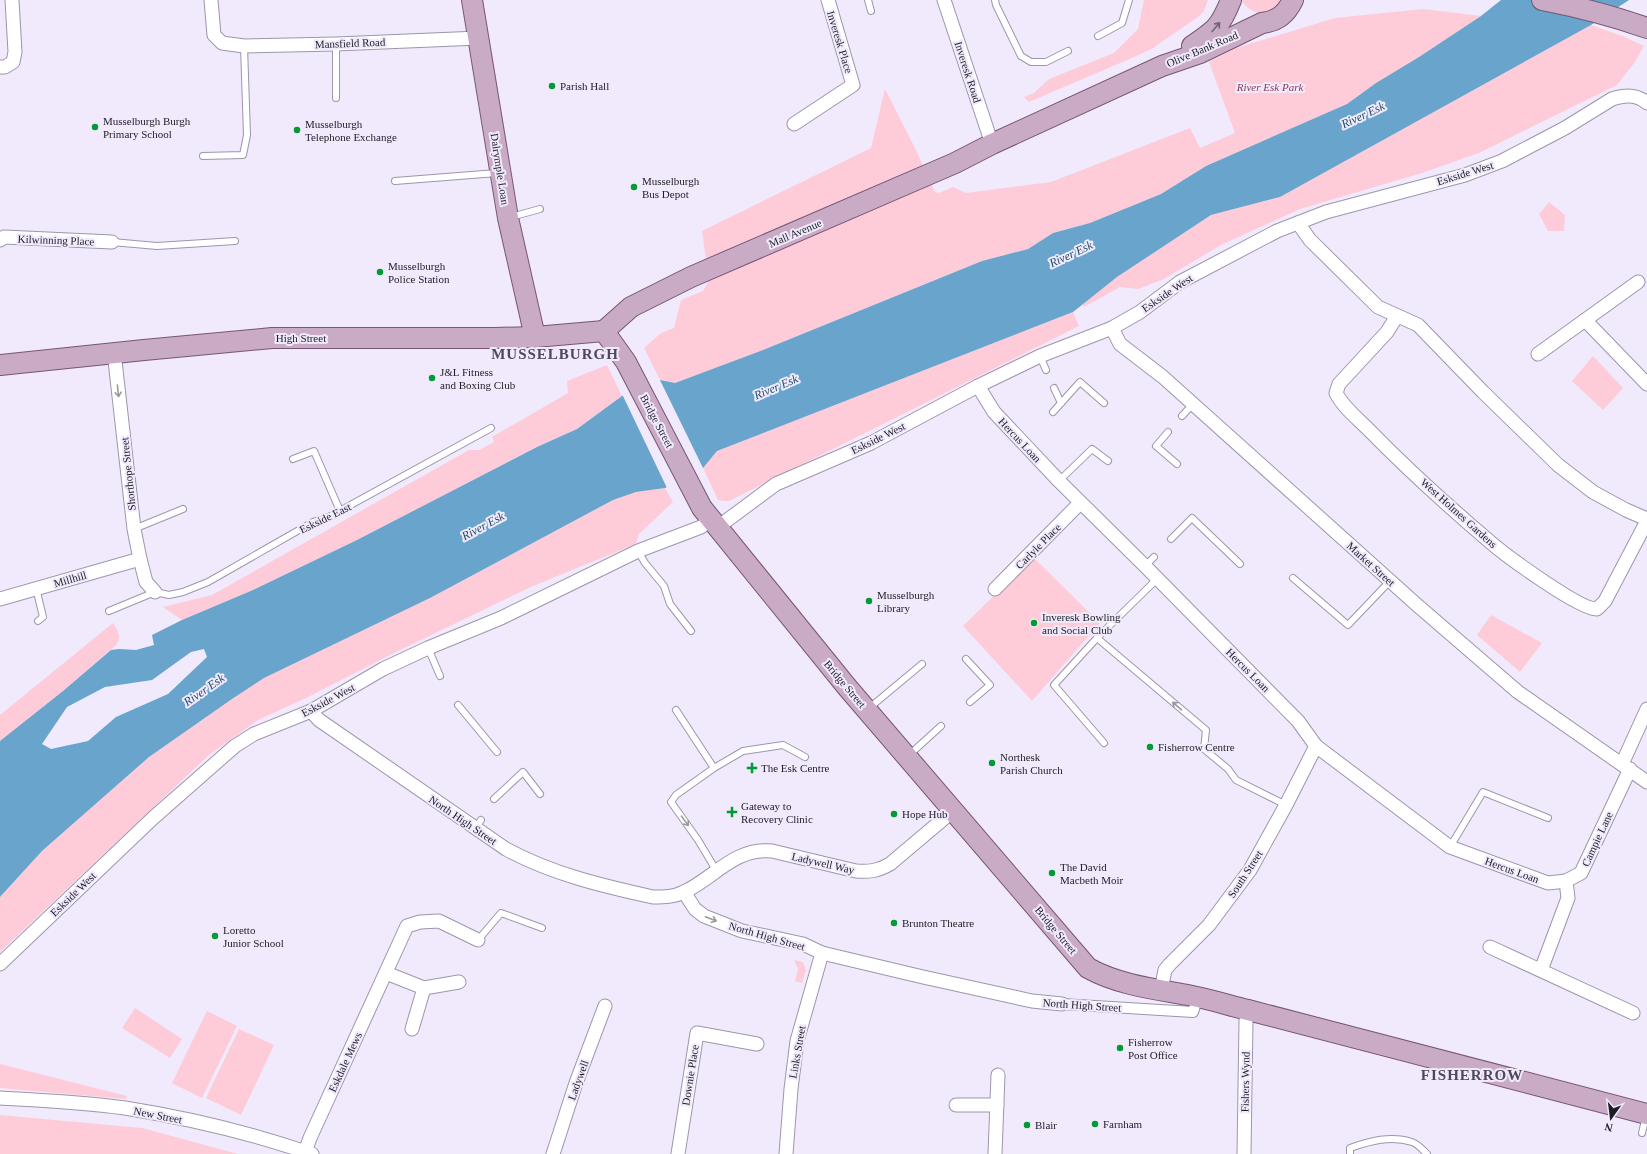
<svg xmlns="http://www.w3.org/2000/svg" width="1647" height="1154" font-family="'Times New Roman',serif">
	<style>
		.green { fill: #feccd9 }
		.water { fill: #68a4cc; fill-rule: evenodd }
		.pier { fill: #f0eafc }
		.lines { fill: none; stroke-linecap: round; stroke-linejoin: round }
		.service-casing { stroke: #9d96ac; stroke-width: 8 }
		.pedestrian-casing { stroke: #9d96ac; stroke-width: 12 }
		.minor-casing { stroke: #9d96ac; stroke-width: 15 }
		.primary-casing { stroke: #775575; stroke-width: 22 }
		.service { stroke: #fff; stroke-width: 6 }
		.pedestrian { stroke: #fff; stroke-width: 10 }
		.minor { stroke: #fff; stroke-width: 13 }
		.primary { stroke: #caabc6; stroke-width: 20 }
		.oneway { stroke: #746475 }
		.oneway2 { stroke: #9a999c }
		.poi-dot { fill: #029a34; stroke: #f0eafc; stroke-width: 1.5 }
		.labels { text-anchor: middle; stroke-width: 4; stroke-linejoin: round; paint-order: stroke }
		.street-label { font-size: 11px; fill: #1f1c24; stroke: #f0eafc }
		.poi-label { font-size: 11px; fill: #1f1c24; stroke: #f0eafc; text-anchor: start }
		.park-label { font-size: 11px; font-style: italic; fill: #8a3753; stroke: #f0eafc }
		.water-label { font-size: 12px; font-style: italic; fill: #1e4d69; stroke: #f0eafc }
		.district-label { font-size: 15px; font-weight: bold; letter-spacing: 1px; fill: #4e485b; stroke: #f0eafc }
	</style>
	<rect width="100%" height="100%" fill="#f0eafc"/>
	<!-- green -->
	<g class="green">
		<path d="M1144 0H1208L1204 11 1198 17 1153 48 1139 55 1029 102 1024 97 1034 93 1049 79 1114 53 1138 29Z"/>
		<path d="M1241 0H1284C1281 3 1278 7 1275 10 1263 18 1248 11 1241 0Z"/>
		<path d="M1423 9 1481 16 1419 57 1376 83 1347 104 1206 166 1161 194 1090 223 1053 233 1028 249 982 261 763 350 675 383 660 380 644 348 661 333 674 328 681 300 703 291 709 280 702 231 871 148 885 89 915 148 935 192 939 193 953 187 966 193 1051 182 1190 128 1200 148 1235 133 1209 62 1236 48 1335 18Z"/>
		<path d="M1591 25 1625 37 1644 46 1635 62 1617 85 1479 153 1422 173 1300 209 1221 245 1164 279 1138 289 1120 287 1084 307 1082 304 1117 277 1211 215 1280 197Z"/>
		<path d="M1549 202 1565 215 1564 231H1548L1539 214Z"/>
		<path d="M1073 312 1079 326 729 501H724L718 500 703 468 717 451Z"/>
		<path d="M1593 356 1623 388 1603 410 1572 381Z"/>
		<path d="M607 365 622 396 577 429 537 447 357 540 253 590 182 620 163 607 212 595 469 450H479L494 442 492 437 568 393 567 381Z"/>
		<path d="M665 488 673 502 639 534 636 544 533 586 394 653 306 698 258 720 210 754 0 952V897L42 851 149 757 232 699 264 678 430 598 613 500 636 492Z"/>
		<path d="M1033 557 1100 623 1032 701 963 626Z"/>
		<path d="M1491 615 1542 643 1520 672 1477 635Z"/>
		<path d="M113 623C118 631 123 638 115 646L63 691 0 741V715Z"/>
		<path d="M794 960 803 962 806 970 802 983 795 981 798 969Z"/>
		<path d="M135 1008 182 1039 170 1058 122 1028Z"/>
		<path d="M207 1011 237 1026 202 1098 172 1083Z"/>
		<path d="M239 1029 274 1045 241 1115 206 1098Z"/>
		<path d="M0 1064 127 1096 126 1099 0 1088Z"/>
		<path d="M0 1115 142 1128 238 1154H0Z"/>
	</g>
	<!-- water -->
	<path class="water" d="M1501 0H1629L1591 25 1280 197 1211 215 1117 277 1073 312 717 451 703 468 665 488 636 492 613 500 430 598 264 678 232 699 149 757 42 851 0 897V741L63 691 111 650 119 649 136 650 154 645 152 635 182 620 253 590 357 540 537 447 577 429 622 396 660 380 675 383 763 350 982 261 1028 249 1053 233 1090 223 1161 194 1206 166 1347 104 1376 83 1419 57 1481 16ZM204 649 207 657 168 694 116 717 88 741 51 749 42 744 67 707 105 687 152 680 191 652Z"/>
	<!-- pier -->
	<path class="pier" d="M659 378 704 470 667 488 622 394Z"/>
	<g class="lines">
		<defs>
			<g id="service">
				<path d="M868 0 871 11"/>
				<path d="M995 0 996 5 1021 56 1031 62H1046L1068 51"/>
				<path d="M1098 36 1122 23 1129 0"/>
				<path d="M336 44V98"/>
				<path d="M203 156 243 155 247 135 244 46"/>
				<path d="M395 181 497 173"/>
				<path d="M511 217 540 209"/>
				<path d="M112 242 157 246 235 241"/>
				<path d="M1040 356 1046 370"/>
				<path d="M1054 388 1061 403"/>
				<path d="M1053 412 1080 382 1104 403"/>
				<path d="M1182 416 1193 404"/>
				<path d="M1168 432 1156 446 1177 464"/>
				<path d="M293 459 314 451 340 511"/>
				<path d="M1059 481 1092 449 1108 461"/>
				<path d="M134 529 183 509"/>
				<path d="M1171 539 1192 518 1240 564"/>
				<path d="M638 551 645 563 664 586 670 604 691 631"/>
				<path d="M1145 566 1154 557"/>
				<path d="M1293 578 1348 625 1390 581"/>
				<path d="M1157 579 1097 638 1206 730 1204 749 1228 769 1236 780 1286 805"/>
				<path d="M36 588 43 617 38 621"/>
				<path d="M109 611 155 592 169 595 183 592 208 582 313 522 325 519 491 428"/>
				<path d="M1097 638 1054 685 1104 743"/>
				<path d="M428 648 440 676"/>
				<path d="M966 659 990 685 970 702"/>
				<path d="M458 705 497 752"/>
				<path d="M868 709 922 664"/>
				<path d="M676 710 714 768 676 795 671 802 698 840 716 870"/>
				<path d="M908 756 941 726"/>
				<path d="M714 768 743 751 783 745 805 757"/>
				<path d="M494 799 523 772 540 794"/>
				<path d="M475 829 481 820"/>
				<path d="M1450 847 1483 792 1548 818"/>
				<path d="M478 940 501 913 542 928"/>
				<path d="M1642 1133 1646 1116"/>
				<path d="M1350 1154V1148C1370 1141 1391 1135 1412 1142 1418 1144 1423 1150 1427 1154"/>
			</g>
			<path id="pedestrian" d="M1062 1004 1193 1012 1198 997"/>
			<g id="minor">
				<path d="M211 0 214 35 222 43 244 46 336 44 479 38"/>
				<path d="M944 0 992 144"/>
				<path d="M0 67H5L13 62 15 52 12 0"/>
				<path d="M794 124 853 85 828 0"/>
				<path d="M1298 223 1310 240 1378 307 1418 325 1483 392 1558 465 1593 492 1626 510 1647 519"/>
				<path d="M0 240 4 237 112 242"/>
				<path d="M1397 316 1387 332 1339 384 1336 393C1343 407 1357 418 1368 429 1406 468 1448 506 1489 541 1505 555 1580 610 1597 609L1605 601 1647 521"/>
				<path d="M1585 320 1647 384"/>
				<path d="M1112 328 1120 344 1163 377 1417 605 1518 692 1647 782"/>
				<path d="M114 352 134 529 140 559 146 582 155 592"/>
				<path d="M1538 354 1638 282"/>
				<path d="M978 386 994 412 1059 481 1145 566 1298 721 1316 746 1450 847 1548 883 1566 881"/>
				<path d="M718 527 776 484 871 443 978 386 1040 356 1112 328 1140 312 1180 282 1277 231 1326 212 1465 175 1502 161 1565 128 1612 99C1625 95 1636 94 1647 103"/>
				<path d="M995 589 1080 503"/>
				<path d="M0 599 140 559"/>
				<path d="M311 711 319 720 506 849C552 874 603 886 653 897 664 897 674 897 684 892 714 878 735 847 772 851L856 871C869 872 878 871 890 864L954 810"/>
				<path d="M1622 764 1647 709"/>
				<path d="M684 892 695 909 704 916 742 931 803 944 822 953 923 977 1032 1001 1062 1004"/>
				<path d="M1490 947 1633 1013"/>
				<path d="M0 964 153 818 235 746 254 734 311 711 383 669 428 648 501 618 638 551 701 527 711 519"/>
				<path d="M1541 970 1568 898 1566 881 1581 873 1630 769"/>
				<path d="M386 973 424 988 459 982"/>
				<path d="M1161 990 1165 970 1170 964 1209 925 1250 870 1286 805 1316 746"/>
				<path d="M412 1029 424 988"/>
				<path d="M0 1098C41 1100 84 1102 125 1108 188 1118 251 1133 312 1154"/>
				<path d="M956 1105H997"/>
				<path d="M305 1152 310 1138 407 926 420 922 439 921 478 940"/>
				<path d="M553 1154 576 1083 605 1006"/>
				<path d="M678 1154 697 1033 757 1044"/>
				<path d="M786 1154 791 1089 797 1041 822 953"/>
				<path d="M995 1154 998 1075"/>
				<path d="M1244 1154 1246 1021 1248 1010"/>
			</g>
			<g id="primary">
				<path d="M472 0 508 218 535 337"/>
				<path d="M1542 0C1578 7 1613 16 1647 28"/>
				<path d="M1192 46C1216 30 1220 27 1231 0"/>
				<path d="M604 331 626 362 702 508 847 687 1088 968C1119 985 1154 989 1188 995 1209 999 1228 1005 1248 1010L1647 1114"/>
				<path d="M604 331 631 307 691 277 955 163 992 144 1162 66 1200 53 1262 23C1278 21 1286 14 1293 0"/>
				<path d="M0 365 144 350 272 338H495L535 337 604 331"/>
			</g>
		</defs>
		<!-- service casing -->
		<use href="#service" class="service-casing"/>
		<!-- pedestrian casing -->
		<use href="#pedestrian" class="pedestrian-casing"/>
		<!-- minor casing -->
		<use href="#minor" class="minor-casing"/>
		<!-- primary casing -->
		<use href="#primary" class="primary-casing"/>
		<!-- service -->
		<use href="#service" class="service"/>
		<!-- pedestrian -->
		<use href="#pedestrian" class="pedestrian"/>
		<!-- minor -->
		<use href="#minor" class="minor"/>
		<!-- primary -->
		<use href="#primary" class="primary"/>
	</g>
	<!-- one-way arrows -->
	<defs><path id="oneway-shaft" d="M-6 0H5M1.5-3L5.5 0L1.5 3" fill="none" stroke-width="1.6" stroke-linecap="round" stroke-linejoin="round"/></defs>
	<use class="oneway" href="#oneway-shaft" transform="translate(1216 27) rotate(-49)"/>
	<g class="oneway2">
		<use href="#oneway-shaft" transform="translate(118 391) rotate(84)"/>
		<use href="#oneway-shaft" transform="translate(1177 706) rotate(-139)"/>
		<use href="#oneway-shaft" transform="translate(685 821) rotate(54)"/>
		<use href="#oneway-shaft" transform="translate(711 919) rotate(21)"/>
	</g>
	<!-- markers -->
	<g class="poi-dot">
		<circle cx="552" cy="86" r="4"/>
		<circle cx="95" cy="127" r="4"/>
		<circle cx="297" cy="130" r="4"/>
		<circle cx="634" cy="187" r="4"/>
		<circle cx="380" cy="272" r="4"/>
		<circle cx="432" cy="378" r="4"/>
		<circle cx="869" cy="601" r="4"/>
		<circle cx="1034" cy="623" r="4"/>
		<circle cx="1150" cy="747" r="4"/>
		<circle cx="992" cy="763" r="4"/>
		<path d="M750 762h4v4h4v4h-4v4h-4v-4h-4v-4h4z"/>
		<path d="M730 806h4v4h4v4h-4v4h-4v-4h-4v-4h4z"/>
		<circle cx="894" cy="814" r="4"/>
		<circle cx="1052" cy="873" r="4"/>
		<circle cx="894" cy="923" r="4"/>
		<circle cx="215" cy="936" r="4"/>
		<circle cx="1120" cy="1048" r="4"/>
		<circle cx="1095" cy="1124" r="4"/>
		<circle cx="1027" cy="1125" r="4"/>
	</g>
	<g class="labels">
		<!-- street labels -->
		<g class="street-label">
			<text transform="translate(840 42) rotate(73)" y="4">Inveresk Place</text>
			<text transform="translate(350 43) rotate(-2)" y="4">Mansfield Road</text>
			<text transform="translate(1202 49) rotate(-23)" y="4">Olive Bank Road</text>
			<text transform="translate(968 72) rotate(72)" y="4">Inveresk Road</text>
			<text transform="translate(500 169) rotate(81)" y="4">Dalrymple Loan</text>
			<text transform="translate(1465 173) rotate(-17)" y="4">Eskside West</text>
			<text transform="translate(795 233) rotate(-23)" y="4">Mall Avenue</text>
			<text transform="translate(56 240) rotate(2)" y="4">Kilwinning Place</text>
			<text transform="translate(1167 293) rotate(-34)" y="4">Eskside West</text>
			<text x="301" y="342">High Street</text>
			<text transform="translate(657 421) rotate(62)" y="4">Bridge Street</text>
			<text transform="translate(878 438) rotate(-26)" y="4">Eskside West</text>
			<text transform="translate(1020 440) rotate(47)" y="4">Hercus Loan</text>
			<text transform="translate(128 474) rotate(-96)" y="4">Shorthope Street</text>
			<text transform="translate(1459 513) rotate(42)" y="4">West Holmes Gardens</text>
			<text transform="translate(325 518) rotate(-26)" y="4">Eskside East</text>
			<text transform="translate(1038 546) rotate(-45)" y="4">Carlyle Place</text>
			<text transform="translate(1371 564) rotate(42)" y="4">Market Street</text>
			<text transform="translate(70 579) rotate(-16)" y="4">Millhill</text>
			<text transform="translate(1248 670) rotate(45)" y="4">Hercus Loan</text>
			<text transform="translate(845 684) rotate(50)" y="4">Bridge Street</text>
			<text transform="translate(328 700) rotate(-28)" y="4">Eskside West</text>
			<text transform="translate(463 820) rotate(34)" y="4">North High Street</text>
			<text transform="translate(1597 839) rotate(-65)" y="4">Campie Lane</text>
			<text transform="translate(823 863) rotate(13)" y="4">Ladywell Way</text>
			<text transform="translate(1512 870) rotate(20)" y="4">Hercus Loan</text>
			<text transform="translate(1245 874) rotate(-57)" y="4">South Street</text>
			<text transform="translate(73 894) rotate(-44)" y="4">Eskside West</text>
			<text transform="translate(1056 930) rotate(50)" y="4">Bridge Street</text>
			<text transform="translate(767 936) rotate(16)" y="4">North High Street</text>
			<text transform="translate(1082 1005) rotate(4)" y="4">North High Street</text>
			<text transform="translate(797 1052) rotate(-80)" y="4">Links Street</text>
			<text transform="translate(345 1062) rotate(-65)" y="4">Eskdale Mews</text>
			<text transform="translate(690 1075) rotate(-81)" y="4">Downie Place</text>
			<text transform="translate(578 1080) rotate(-70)" y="4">Ladywell</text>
			<text transform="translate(1245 1082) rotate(-89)" y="4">Fishers Wynd</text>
			<text transform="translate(158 1115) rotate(11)" y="4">New Street</text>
		</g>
		<!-- poi labels -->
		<g class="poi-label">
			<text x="560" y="90">Parish Hall</text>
			<text x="103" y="125">Musselburgh Burgh<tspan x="103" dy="13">Primary School</tspan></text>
			<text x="305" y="128">Musselburgh<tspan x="305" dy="13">Telephone Exchange</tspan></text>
			<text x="642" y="185">Musselburgh<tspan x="642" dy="13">Bus Depot</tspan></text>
			<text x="388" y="270">Musselburgh<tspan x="388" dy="13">Police Station</tspan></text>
			<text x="440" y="376">J&amp;L Fitness<tspan x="440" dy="13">and Boxing Club</tspan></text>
			<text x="877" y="599">Musselburgh<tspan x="877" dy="13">Library</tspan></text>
			<text x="1042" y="621">Inveresk Bowling<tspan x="1042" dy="13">and Social Club</tspan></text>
			<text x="1158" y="751">Fisherrow Centre</text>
			<text x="1000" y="761">Northesk<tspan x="1000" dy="13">Parish Church</tspan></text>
			<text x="761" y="772">The Esk Centre</text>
			<text x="741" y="810">Gateway to<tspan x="741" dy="13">Recovery Clinic</tspan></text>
			<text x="902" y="818">Hope Hub</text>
			<text x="1060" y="871">The David<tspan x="1060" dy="13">Macbeth Moir</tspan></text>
			<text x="902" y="927">Brunton Theatre</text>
			<text x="223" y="934">Loretto<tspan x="223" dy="13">Junior School</tspan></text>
			<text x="1128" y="1046">Fisherrow<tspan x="1128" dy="13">Post Office</tspan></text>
			<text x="1103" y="1128">Farnham</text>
			<text x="1035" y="1129">Blair</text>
		</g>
		<!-- park labels -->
		<g class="park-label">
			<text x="1270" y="91">River Esk Park</text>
		</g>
		<!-- water labels -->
		<g class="water-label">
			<text transform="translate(1363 115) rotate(-25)" y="4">River Esk</text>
			<text transform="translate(1071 254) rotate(-25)" y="4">River Esk</text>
			<text transform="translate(776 387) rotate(-23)" y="4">River Esk</text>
			<text transform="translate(483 526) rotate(-28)" y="4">River Esk</text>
			<text transform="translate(204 690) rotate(-35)" y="4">River Esk</text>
		</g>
		<!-- district labels -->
		<g class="district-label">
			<text x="555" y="359">MUSSELBURGH</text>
			<text x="1472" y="1080">FISHERROW</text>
		</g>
	</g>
	<!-- north arrow -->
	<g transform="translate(1611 1118) rotate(194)" stroke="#f0eafc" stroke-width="3" paint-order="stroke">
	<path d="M0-3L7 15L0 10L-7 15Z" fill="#1f1c24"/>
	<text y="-6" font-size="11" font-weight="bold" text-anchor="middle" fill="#1f1c24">N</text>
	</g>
</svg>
